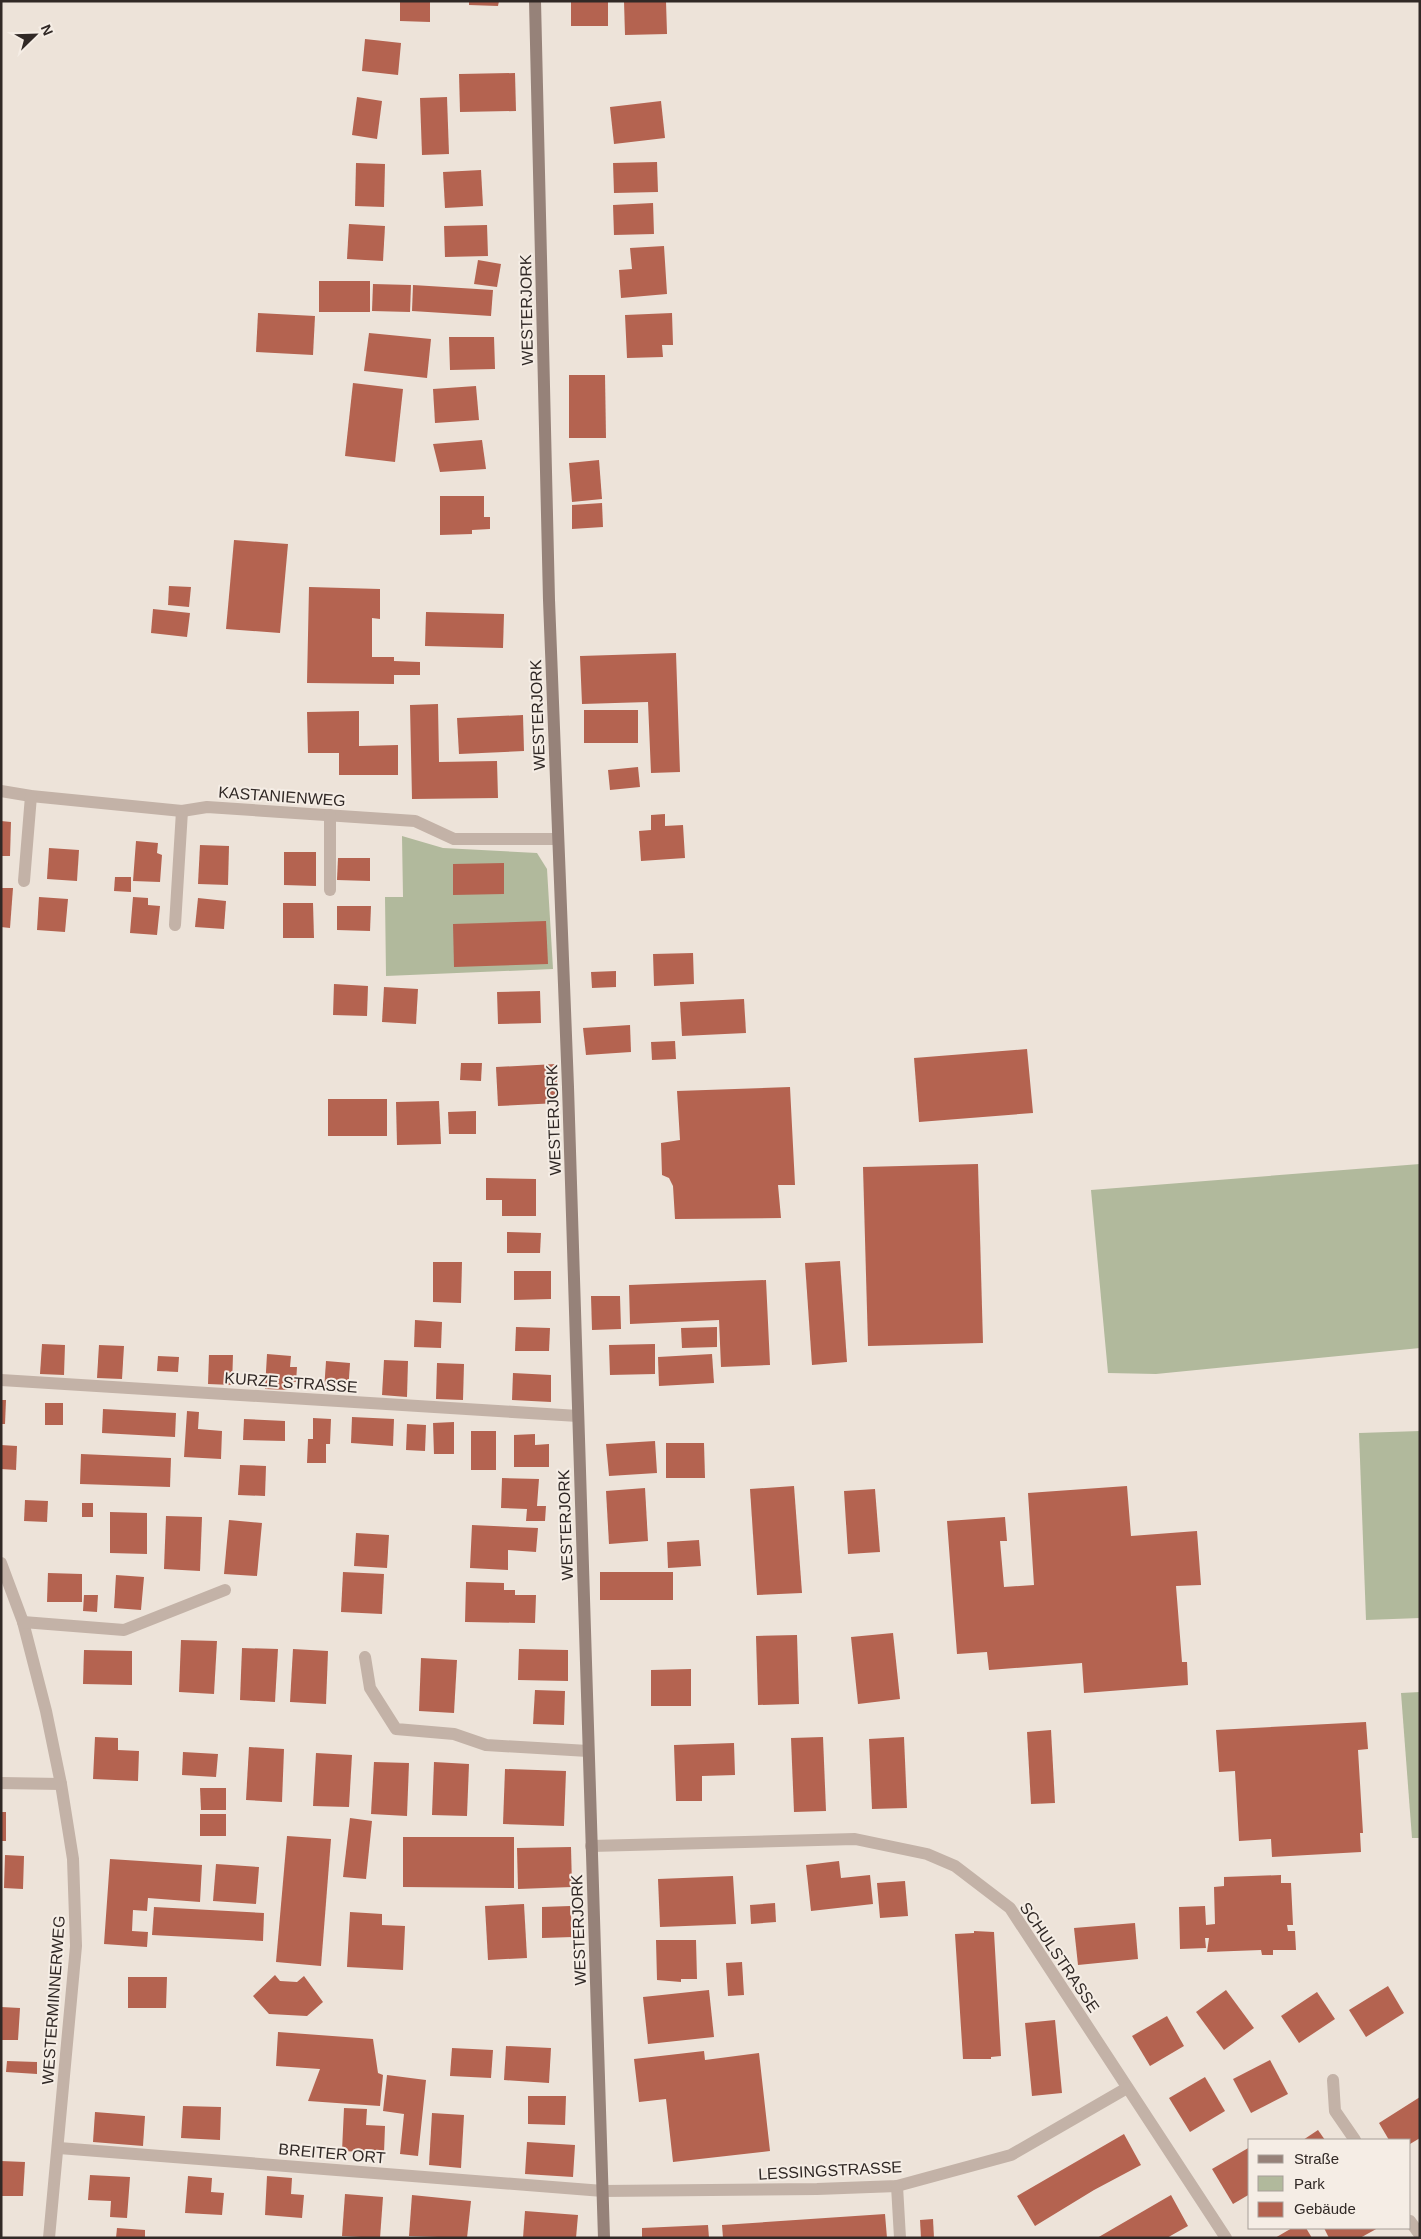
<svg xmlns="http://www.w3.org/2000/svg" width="1421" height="2239" font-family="Helvetica,sans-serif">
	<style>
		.green { fill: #b1b99c }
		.building { fill: #b46350 }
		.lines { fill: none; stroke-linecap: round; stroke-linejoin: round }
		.street { stroke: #c3b2a7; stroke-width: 12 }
		.secondary { stroke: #968279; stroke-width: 12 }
		.labels { text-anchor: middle; stroke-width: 4; stroke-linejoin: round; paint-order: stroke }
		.street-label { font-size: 16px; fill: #312926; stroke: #f5ede5 }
	</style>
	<rect width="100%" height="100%" fill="#ede3d9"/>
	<!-- green -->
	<g class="green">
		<path d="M402 836 443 848 537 853 547 869 553 969 386 976 385 897H403Z"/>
		<path d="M1420 1164V1348L1156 1374 1108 1373 1091 1190Z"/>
		<path d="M1420 1431V1618L1366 1620 1359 1433Z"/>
		<path d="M1420 1692V1838H1412L1401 1693Z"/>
	</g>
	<!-- building -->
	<g class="building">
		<path d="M400 1H430V22L400 21Z"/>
		<path d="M469 1H499L498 6 469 5Z"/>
		<rect x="571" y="1" width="37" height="25"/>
		<path d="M624 1H666L667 34 625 35Z"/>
		<path d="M365 39 401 43 398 75 362 71Z"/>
		<path d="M515 73 516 111 460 112 459 74Z"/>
		<path d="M357 97 382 101 377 139 352 135Z"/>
		<path d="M447 97 449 154 422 155 420 98Z"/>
		<path d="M661 101 665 138 614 144 610 107Z"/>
		<path d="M657 162 658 192 614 193 613 163Z"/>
		<path d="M356 163 385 164 384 207 355 206Z"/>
		<path d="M481 170 483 206 445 208 443 172Z"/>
		<path d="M653 203 654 234 614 235 613 205Z"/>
		<path d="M349 224 385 226 383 261 347 259Z"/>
		<path d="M487 225 488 256 445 257 444 226Z"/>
		<path d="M664 246 667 294 621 298 619 270 632 269 630 248Z"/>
		<path d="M478 260 501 264 497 287 474 284Z"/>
		<rect x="319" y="281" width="51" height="31"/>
		<path d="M373 284 411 285 410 312 372 311Z"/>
		<path d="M413 285 493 290 491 316 412 311Z"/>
		<path d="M258 313 315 316 313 355 256 352Z"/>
		<path d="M672 313 673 345H662L663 357 627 358 625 315Z"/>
		<path d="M369 333 431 339 427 378 364 371Z"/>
		<path d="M449 337H494L495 369 450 370Z"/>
		<path d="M569 375H605L606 438H569Z"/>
		<path d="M353 383 403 389 395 462 345 456Z"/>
		<path d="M476 386 479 420 435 423 433 389Z"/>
		<path d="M482 440 486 469 440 472 433 444Z"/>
		<path d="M599 460 602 499 572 502 569 463Z"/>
		<path d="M440 496H484V517H490V529L472 530V534L440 535Z"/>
		<path d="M602 503 603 527 572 529V505Z"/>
		<path d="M234 540 288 544 280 633 226 629Z"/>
		<path d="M169 586 191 587 189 607 168 605Z"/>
		<path d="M309 587 380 589V619L372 618V657H394V661L420 662V675H394V684L307 683Z"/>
		<path d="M153 609 190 613 187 637 151 633Z"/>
		<path d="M426 612 504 614 503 648 425 646Z"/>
		<path d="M676 653 680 772 651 773 648 702 582 704 580 656Z"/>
		<path d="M438 704 439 762 497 761 498 798 412 799 410 705Z"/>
		<rect x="584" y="710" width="54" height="33"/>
		<path d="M359 711V746L398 745V775H339V753H308L307 712Z"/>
		<path d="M523 715 524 751 459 754 457 718Z"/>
		<path d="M638 767 640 787 610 790 608 770Z"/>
		<path d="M665 814V826L683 825 685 858 641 861 639 831 651 830V815Z"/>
		<path d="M1 821 11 822 10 856H1Z"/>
		<path d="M136 841 158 843 157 853 162 855 160 882 133 881Z"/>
		<path d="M200 845 229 846 228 885 198 884Z"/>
		<path d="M49 848 79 850 77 881 47 879Z"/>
		<path d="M284 852H316V886L284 885Z"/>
		<path d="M338 858H370V881L337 880Z"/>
		<path d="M504 863V894L453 895V864Z"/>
		<path d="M115 877H131V892L114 891Z"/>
		<path d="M1 888H13L10 928 1 927Z"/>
		<path d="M39 897 68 899 65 932 37 930Z"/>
		<path d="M133 897 148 898V905L160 906 157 935 130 933Z"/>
		<path d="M198 898 226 901 224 929 195 927Z"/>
		<path d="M283 903H313L314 938H283Z"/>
		<path d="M337 906H371L370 931 337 930Z"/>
		<path d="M546 921 548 964 454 967 453 924Z"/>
		<path d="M693 953 694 984 654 986 653 954Z"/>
		<path d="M616 971V987L592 988 591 972Z"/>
		<path d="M334 984 368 986 367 1016 333 1015Z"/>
		<path d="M384 987 418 989 416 1024 382 1022Z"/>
		<path d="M540 991 541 1023 498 1024 497 992Z"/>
		<path d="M744 999 746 1033 682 1036 680 1002Z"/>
		<path d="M630 1025 631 1052 586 1055 583 1028Z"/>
		<path d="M675 1041 676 1059 652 1060 651 1042Z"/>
		<path d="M1027 1049 1033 1113 919 1122 914 1058Z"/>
		<path d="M461 1063H482L481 1081 460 1080Z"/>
		<path d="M556 1064 558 1103 498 1106 496 1067Z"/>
		<path d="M790 1087 795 1185H778L781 1218 675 1219 673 1186 669 1178 662 1175 661 1143 680 1140 677 1091Z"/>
		<rect x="328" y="1099" width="59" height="37"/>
		<path d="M439 1101 441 1144 397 1145 396 1102Z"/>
		<path d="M476 1111V1134H449L448 1112Z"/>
		<path d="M978 1164 983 1343 868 1346 863 1167Z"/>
		<path d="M486 1178 536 1179V1216H502V1200H486Z"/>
		<path d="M507 1232 541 1233 540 1253H507Z"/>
		<path d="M840 1261 847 1362 812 1365 805 1263Z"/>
		<path d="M433 1262H462L461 1303 433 1302Z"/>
		<path d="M514 1271H551V1299L514 1300Z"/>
		<path d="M766 1280 770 1365 721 1367 719 1320 630 1324 629 1285Z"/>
		<path d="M591 1296H620L621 1329 592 1330Z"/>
		<path d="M415 1320 442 1322 441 1348 414 1347Z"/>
		<path d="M516 1327 550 1328 549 1351H515Z"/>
		<path d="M717 1327V1347L682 1348 681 1328Z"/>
		<path d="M42 1344 65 1345 64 1375 40 1374Z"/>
		<path d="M655 1344V1374L610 1375 609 1345Z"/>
		<path d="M99 1345 124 1346 122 1379 97 1378Z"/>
		<path d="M267 1354 291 1356 290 1367H297L296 1382 289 1381V1390L265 1389Z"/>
		<path d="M712 1354 714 1383 659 1386 658 1357Z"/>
		<path d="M209 1355H233L232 1385 208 1384Z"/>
		<path d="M158 1356 179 1357 178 1372 157 1371Z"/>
		<path d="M384 1360 408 1361 407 1397 382 1395Z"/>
		<path d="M326 1361 350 1363 348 1393 324 1391Z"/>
		<path d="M437 1363 464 1364 463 1400 436 1399Z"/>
		<path d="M513 1373 551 1375V1402L512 1400Z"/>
		<path d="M1 1400H6L5 1424H1Z"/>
		<rect x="45" y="1403" width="18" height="22"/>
		<path d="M103 1409 176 1413 175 1437 102 1433Z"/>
		<path d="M187 1411 199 1412 198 1429 222 1431 221 1459 184 1457Z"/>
		<path d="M352 1417 394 1419 393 1446 351 1443Z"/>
		<path d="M313 1418 331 1419 330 1444H326V1463H307L308 1439H313Z"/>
		<path d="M244 1419 285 1421V1441L243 1440Z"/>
		<path d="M454 1422V1454H434L433 1423Z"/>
		<path d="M407 1424 426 1425 425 1451 406 1450Z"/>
		<rect x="471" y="1431" width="25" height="39"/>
		<path d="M535 1434V1445L549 1444V1467H514V1435Z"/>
		<path d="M655 1441 657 1473 609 1476 606 1444Z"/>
		<path d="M666 1443H704L705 1478H666Z"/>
		<path d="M1 1445 17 1446 16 1470 1 1469Z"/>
		<path d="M81 1454 171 1458 170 1487 80 1484Z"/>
		<path d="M240 1465 266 1466 265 1496 238 1495Z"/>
		<path d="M502 1478 539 1479 537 1506H546L545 1521H526L527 1509 501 1508Z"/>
		<path d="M794 1486 802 1593 757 1595 750 1489Z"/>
		<path d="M1127 1486 1131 1536 1197 1531 1201 1585 1176 1586 1182 1662H1187L1188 1685 1084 1693 1082 1663 989 1670 987 1652 957 1654 947 1521 1005 1517 1007 1541H1000L1004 1587 1034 1585 1028 1493Z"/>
		<path d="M645 1488 648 1541 609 1544 606 1491Z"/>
		<path d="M875 1489 880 1552 848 1554 844 1491Z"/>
		<path d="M25 1500 48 1501 47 1522 24 1521Z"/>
		<rect x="82" y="1503" width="11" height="14"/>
		<path d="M110 1512 147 1513V1554L110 1553Z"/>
		<path d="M166 1516 202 1517 200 1571 164 1569Z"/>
		<path d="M229 1520 262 1523 257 1576 224 1574Z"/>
		<path d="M472 1525 538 1528 536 1552 508 1550V1570L470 1568Z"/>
		<path d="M356 1533 389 1535 387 1568 354 1566Z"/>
		<path d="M699 1540 701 1566 668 1568 667 1542Z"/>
		<path d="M343 1572 384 1574 382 1614 341 1612Z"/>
		<rect x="600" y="1572" width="73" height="28"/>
		<path d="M48 1573 82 1574V1602H47Z"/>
		<path d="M116 1575 144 1577 141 1610 114 1608Z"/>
		<path d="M466 1582 504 1583V1590H515V1595H536L535 1623 465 1622Z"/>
		<path d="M84 1595H98L97 1612 83 1611Z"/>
		<path d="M893 1633 900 1699 858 1704 851 1637Z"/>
		<path d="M797 1635 799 1704 758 1705 756 1636Z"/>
		<path d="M181 1640 217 1641 214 1694 179 1692Z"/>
		<path d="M242 1648 278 1649 275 1702 240 1700Z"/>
		<path d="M293 1649 328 1651 326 1704 290 1702Z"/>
		<path d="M519 1649 568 1650V1681L518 1680Z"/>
		<path d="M84 1650 132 1651V1685L83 1684Z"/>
		<path d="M421 1658 457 1660 454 1713 419 1711Z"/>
		<path d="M691 1669V1706H651V1670Z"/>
		<path d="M535 1690 565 1691 564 1725 533 1724Z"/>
		<path d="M1366 1722 1368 1749 1358 1750 1363 1833H1360L1361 1852 1272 1857 1271 1839 1239 1841 1235 1771 1219 1772 1216 1730Z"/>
		<path d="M1051 1730 1055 1803 1031 1804 1027 1732Z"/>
		<path d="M95 1737 118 1738V1750L139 1751 138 1781 93 1779Z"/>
		<path d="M823 1737 826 1811 794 1812 791 1738Z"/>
		<path d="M904 1737 907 1808 872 1809 869 1739Z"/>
		<path d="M734 1743 735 1775 702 1776V1801H676L674 1745Z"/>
		<path d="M249 1747 284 1749 282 1802 246 1800Z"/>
		<path d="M183 1752 218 1754 216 1777 182 1775Z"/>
		<path d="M316 1753 352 1755 349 1807 313 1806Z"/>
		<path d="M374 1762 409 1763 407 1816 371 1814Z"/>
		<path d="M434 1762 469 1764 467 1816 432 1815Z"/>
		<path d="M505 1769 566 1771 564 1826 503 1824Z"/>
		<path d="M200 1788H226V1810H201Z"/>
		<rect x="1" y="1812" width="5" height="29"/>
		<rect x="200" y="1814" width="26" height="22"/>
		<path d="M350 1818 372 1821 366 1879 343 1877Z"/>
		<path d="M287 1836 331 1839 321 1966 276 1962Z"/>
		<path d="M403 1837H514V1888L403 1887Z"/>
		<path d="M571 1847 572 1887 518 1889 517 1848Z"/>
		<path d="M5 1855 24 1856 23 1889 4 1888Z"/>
		<path d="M110 1859 202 1865 200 1902 148 1898 147 1911 133 1910 132 1931 148 1932 147 1947 104 1944Z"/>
		<path d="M839 1861 841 1878 870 1875 873 1904 811 1911 806 1865Z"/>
		<path d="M216 1864 259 1867 256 1904 213 1901Z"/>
		<path d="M1281 1875V1883H1291L1293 1925H1287L1288 1931H1295L1296 1950H1273V1955H1262L1261 1950 1207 1952 1209 1938H1205L1206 1948 1180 1949 1179 1907 1205 1906 1206 1925 1215 1924 1214 1887 1224 1886V1877Z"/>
		<path d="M733 1876 736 1924 660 1927 658 1879Z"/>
		<path d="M905 1881 908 1916 880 1918 877 1883Z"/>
		<path d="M775 1903 776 1922 751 1924 750 1905Z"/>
		<path d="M524 1904 527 1958 488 1960 485 1906Z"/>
		<path d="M570 1906 573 1937 542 1938V1907Z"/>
		<path d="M154 1907 264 1913 263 1941 152 1935Z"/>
		<path d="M350 1912 382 1914V1925L405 1926 403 1970 347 1967Z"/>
		<path d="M1135 1923 1138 1959 1078 1965 1074 1928Z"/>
		<path d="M974 1931 994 1932 1001 2056 991 2057V2059H963L955 1934 974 1933Z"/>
		<path d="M656 1940H696L697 1979H681V1982L657 1980Z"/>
		<path d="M742 1962 744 1995 728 1996 726 1963Z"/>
		<path d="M275 1975 280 1981 297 1982 304 1976 323 2002 307 2016 269 2014 253 1996Z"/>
		<path d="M128 1977H167L166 2008H128Z"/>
		<path d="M1388 1986 1404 2013 1366 2037 1349 2010Z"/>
		<path d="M709 1990 714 2037 648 2044 643 1997Z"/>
		<path d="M1226 1990 1254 2028 1224 2050 1196 2012Z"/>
		<path d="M1317 1992 1335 2019 1299 2043 1281 2016Z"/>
		<path d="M1 2007 20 2008 18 2040H1Z"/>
		<path d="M1167 2016 1184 2046 1150 2066 1132 2036Z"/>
		<path d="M1055 2020 1062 2093 1032 2096 1025 2023Z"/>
		<path d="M278 2032 373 2039 378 2073 383 2075 380 2106 308 2101 320 2069 276 2066Z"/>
		<path d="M506 2046 551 2048 549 2083 504 2080Z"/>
		<path d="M452 2048 493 2050 491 2078 450 2076Z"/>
		<path d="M704 2051 705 2060 759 2053 770 2151 673 2162 666 2099 639 2102 634 2059Z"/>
		<path d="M1270 2060 1288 2094 1251 2113 1233 2079Z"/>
		<path d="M7 2061 37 2062V2074L6 2072Z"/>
		<path d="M387 2075 426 2080 418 2156 400 2154 404 2114 383 2111Z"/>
		<path d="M1205 2077 1225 2111 1190 2132 1169 2098Z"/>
		<path d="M528 2096H566L565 2125 528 2124Z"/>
		<path d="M1420 2097V2138L1410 2144V2140H1389L1379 2123Z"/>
		<path d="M183 2106 221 2107 220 2140 181 2138Z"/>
		<path d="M344 2108 367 2109 366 2125 385 2126 384 2153 342 2151Z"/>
		<path d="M95 2112 145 2116 143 2146 93 2142Z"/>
		<path d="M432 2113 464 2115 461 2168 429 2165Z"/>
		<path d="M1318 2130 1325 2140H1303Z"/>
		<path d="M1124 2134 1141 2165 1094 2190 1035 2226 1017 2196Z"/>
		<path d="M527 2142 575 2145 573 2177 525 2174Z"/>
		<path d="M1250 2147V2194L1233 2204 1212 2169Z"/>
		<path d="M1 2161 25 2162 23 2196H1Z"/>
		<path d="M90 2175 130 2177 127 2218 110 2217 111 2201 88 2200Z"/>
		<path d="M188 2176 212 2178 211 2192 224 2193 222 2215 185 2213Z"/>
		<path d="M267 2176 292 2178 291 2194 304 2195 302 2218 265 2215Z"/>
		<path d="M345 2194 383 2197 380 2238 342 2236Z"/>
		<path d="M412 2195 471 2201 467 2238 409 2236Z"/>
		<path d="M1171 2195 1188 2226 1172 2235 1167 2238H1097Z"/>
		<path d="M525 2211 578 2215 576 2238H523Z"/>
		<path d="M885 2214 887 2238H723L722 2225Z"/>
		<path d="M933 2219 934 2238H921L920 2220Z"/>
		<path d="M708 2225 709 2238H642V2228Z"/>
		<path d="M117 2228 145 2230V2238H116Z"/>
		<path d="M1292 2228H1306L1312 2238H1275Z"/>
		<path d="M1324 2228H1378L1360 2238H1329Z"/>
	</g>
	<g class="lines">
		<!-- street -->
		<g class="street">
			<path d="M1 791 31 796 182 811 207 807 415 821 454 839H558"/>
			<path d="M24 881 31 796"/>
			<path d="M330 890V815"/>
			<path d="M175 925 182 811"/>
			<path d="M1 1380 578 1416"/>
			<path d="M1 1563 23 1622 46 1711 61 1784 73 1859 76 1946 49 2238"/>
			<path d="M23 1622 124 1630 225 1590"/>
			<path d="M365 1657 370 1688 396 1729 454 1734 486 1745 588 1751"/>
			<path d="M1 1783 61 1784"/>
			<path d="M591 1846 855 1839 927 1854 955 1866 1010 1908 1226 2238"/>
			<path d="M1333 2080 1335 2111 1355 2140"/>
			<path d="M59 2148 603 2191 817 2189 897 2186 1011 2155 1127 2088"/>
			<path d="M897 2186 900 2238"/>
			<path d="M1410 2221 1420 2235"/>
		</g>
		<!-- secondary -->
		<path class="secondary" d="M535 1 549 600 568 1087 604 2238"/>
	</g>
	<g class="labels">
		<!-- street labels -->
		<g class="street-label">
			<text transform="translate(526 310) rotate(-91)" y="6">WESTERJORK</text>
			<text transform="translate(537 715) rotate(-92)" y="6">WESTERJORK</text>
			<text transform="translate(282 796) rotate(4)" y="6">KASTANIENWEG</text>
			<text transform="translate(553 1120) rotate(-92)" y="6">WESTERJORK</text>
			<text transform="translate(291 1382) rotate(4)" y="6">KURZE STRASSE</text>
			<text transform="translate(565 1525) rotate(-92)" y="6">WESTERJORK</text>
			<text transform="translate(578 1930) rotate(-92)" y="6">WESTERJORK</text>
			<text transform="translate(1060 1957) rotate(56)" y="6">SCHULSTRASSE</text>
			<text transform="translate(53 2000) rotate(-86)" y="6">WESTERMINNERWEG</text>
			<text transform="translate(332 2153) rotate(5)" y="6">BREITER ORT</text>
			<text transform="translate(830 2170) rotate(-3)" y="6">LESSINGSTRASSE</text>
		</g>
	</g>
	<!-- border -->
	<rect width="1421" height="2239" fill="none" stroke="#312926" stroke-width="5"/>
	<!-- legend -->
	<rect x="1248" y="2139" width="162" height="90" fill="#f5ede5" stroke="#a79f99"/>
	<rect x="1258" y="2155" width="25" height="8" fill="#968279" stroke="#a79f99"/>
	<text x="1294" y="2164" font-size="15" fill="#312926">Straße</text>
	<rect x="1258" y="2176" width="25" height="15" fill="#b1b99c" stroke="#a79f99"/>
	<text x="1294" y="2189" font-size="15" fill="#312926">Park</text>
	<rect x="1258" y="2202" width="25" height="15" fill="#b46350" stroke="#a79f99"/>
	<text x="1294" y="2214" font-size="15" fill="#312926">Gebäude</text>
	<!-- north arrow -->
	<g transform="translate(35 35) rotate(67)" stroke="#f5ede5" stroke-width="4" paint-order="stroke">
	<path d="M0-4L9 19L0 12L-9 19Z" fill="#312926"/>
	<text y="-8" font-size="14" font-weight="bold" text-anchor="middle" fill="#312926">N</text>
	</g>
</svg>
